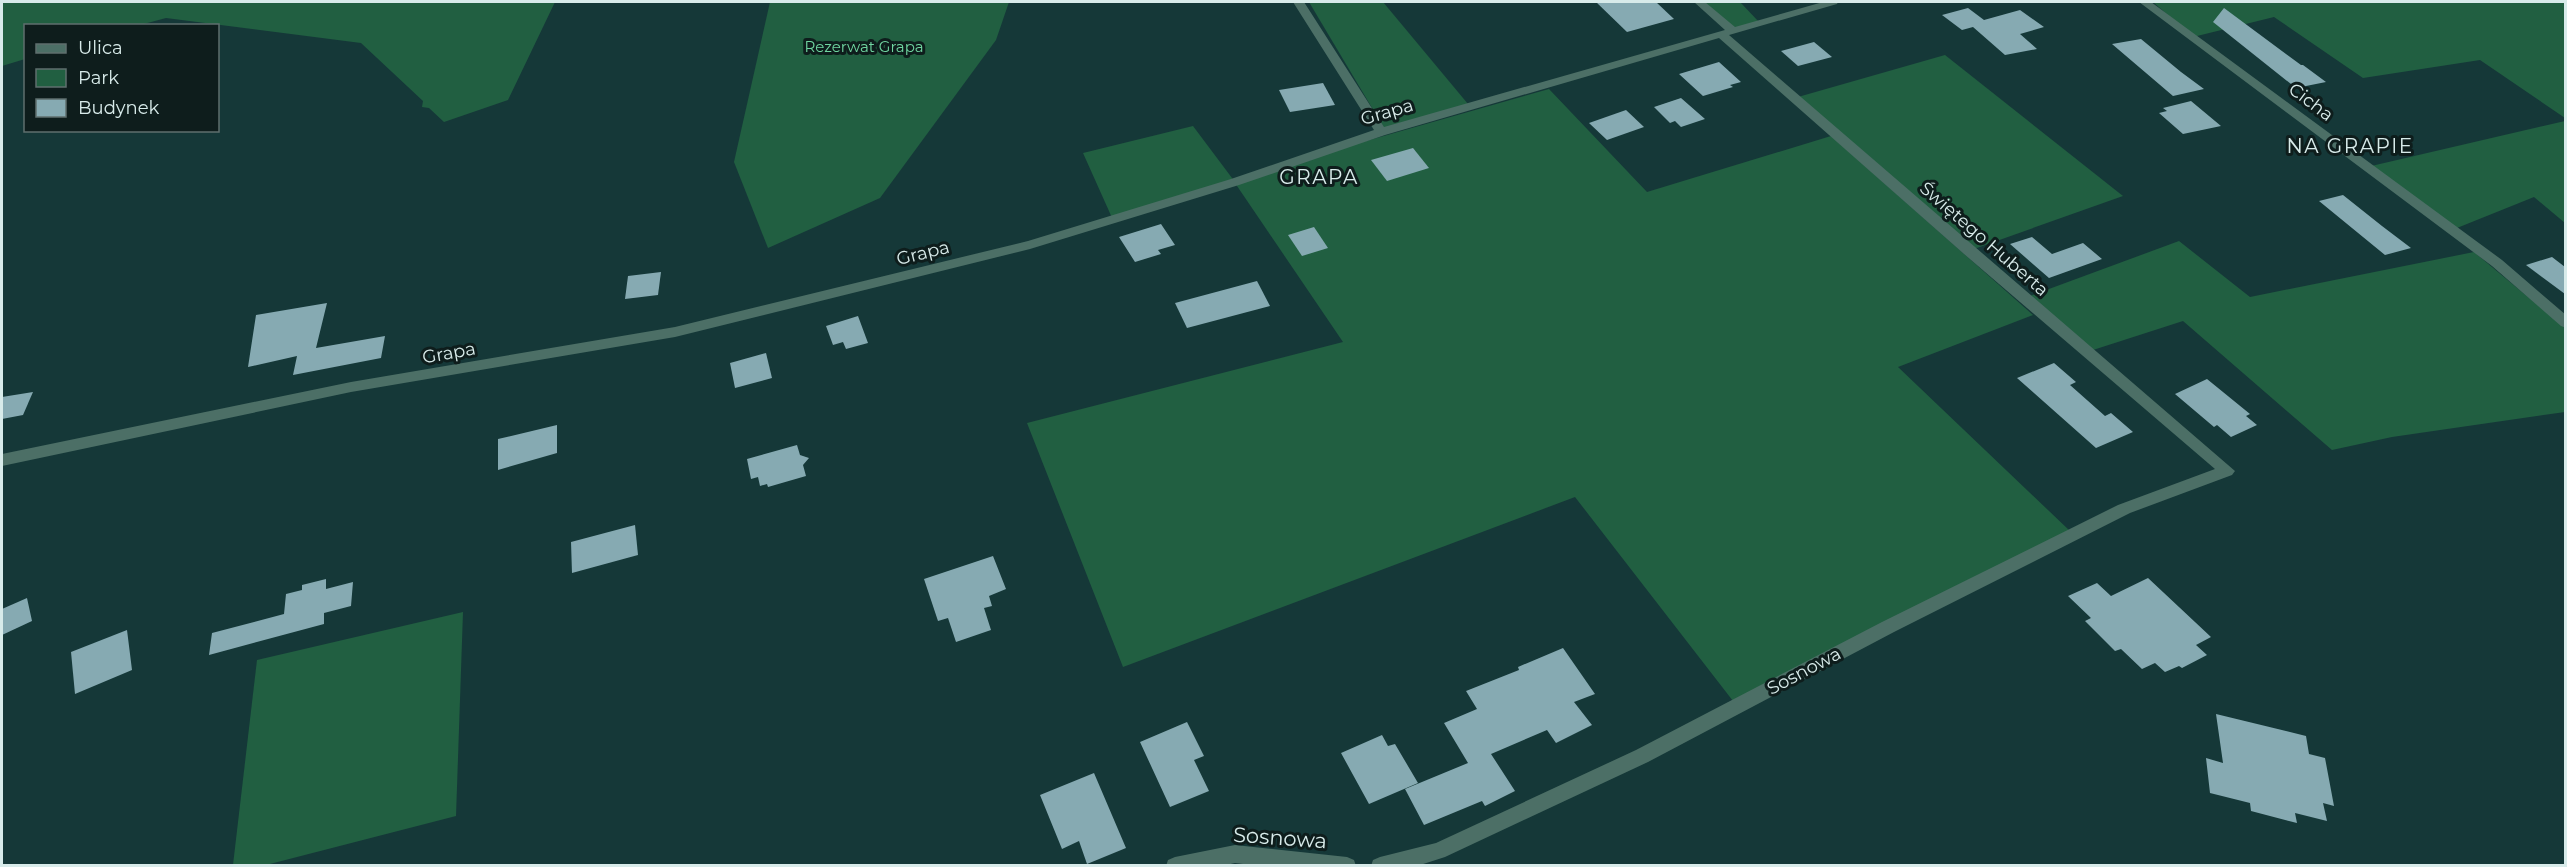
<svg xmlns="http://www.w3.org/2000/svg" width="2567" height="867" font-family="Montserrat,sans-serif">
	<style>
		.green { fill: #215f41 }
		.building { fill: #86aab2 }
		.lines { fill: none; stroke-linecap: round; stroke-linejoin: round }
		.minor { fill: #4c6f66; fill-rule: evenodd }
		.labels { text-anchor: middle; stroke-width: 6; stroke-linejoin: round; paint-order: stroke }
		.far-park-label { font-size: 15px; fill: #70d6a1; stroke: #0e1d1c }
		.street-label { font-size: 18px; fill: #d8ebea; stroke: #0e1d1c }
		.neighbourhood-label { font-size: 20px; letter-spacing: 1.5px; fill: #d8ebea; stroke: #0e1d1c }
		.near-street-label { font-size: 21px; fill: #d8ebea; stroke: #0e1d1c }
	</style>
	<rect width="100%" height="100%" fill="#153838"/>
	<!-- green -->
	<g class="green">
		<path d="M2 2H555L508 100 444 122 429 108 422 107 423 101 361 43 166 18 140 25 26 26 25 59 2 66Z"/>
		<path d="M770 2H1009L996 40 880 198 768 248 734 162Z"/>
		<path d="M1309 2H1383L1468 104 1384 128Z"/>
		<path d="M1699 2H1740L1759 22 1732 30Z"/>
		<path d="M2153 2H2565V118L2480 60 2363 78 2274 17 2193 37Z"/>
		<path d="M1945 55 2123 196 1974 249 1798 97Z"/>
		<path d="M1549 89 1647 192 1831 136 2033 315 1898 367 2070 531 1733 701 1575 497 1123 667 1027 423 1343 342 1235 183 1113 220 1083 153 1193 126 1235 182 1331 151Z"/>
		<path d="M2565 121V223L2534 197 2452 230 2367 167Z"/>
		<path d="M2179 241 2250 297 2474 252 2565 328V412L2392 437 2332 450 2183 321 2093 350 2030 296Z"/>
		<path d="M463 612 456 816 266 865H233L257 660Z"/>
	</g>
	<!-- building -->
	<g class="building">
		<path d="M1596 2H1656L1674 19 1627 32Z"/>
		<path d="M1968 8 1984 20 2020 10 2044 27 2020 34 2037 49 2005 55 1973 27 1962 30 1942 15Z"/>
		<path d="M2224 8 2301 65H2303L2326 82 2296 88 2213 22Z"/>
		<path d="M2141 39 2181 72 2204 89 2173 96 2112 44Z"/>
		<path d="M1814 42 1832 57 1798 66 1781 51Z"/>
		<path d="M1719 62 1741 82 1730 85 1733 87 1703 96 1679 74Z"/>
		<path d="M1323 83 1335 105 1290 112 1279 90Z"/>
		<path d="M1681 98 1705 119 1681 127 1675 121 1670 123 1654 107Z"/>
		<path d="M2191 101 2221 126 2183 134 2159 113 2167 111 2163 108Z"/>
		<path d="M1626 110 1644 127 1607 140 1589 123Z"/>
		<path d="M1413 148 1429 168 1387 181 1371 160Z"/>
		<path d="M2343 195 2382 226 2411 248 2385 255 2319 201Z"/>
		<path d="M1161 224 1175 245 1158 250 1161 254 1135 262 1119 237Z"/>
		<path d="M1314 227 1328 248 1302 256 1288 235Z"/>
		<path d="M2032 237 2052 254 2083 243 2102 259 2049 278 2010 244Z"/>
		<path d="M2552 257 2565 267V294L2526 265Z"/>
		<path d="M661 272 658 295 625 299 628 276Z"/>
		<path d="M1257 281 1270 306 1187 328 1175 303Z"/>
		<path d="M327 303 316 348 385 336 381 358 293 375 297 356 248 367 256 315Z"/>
		<path d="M858 316 868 343 846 349 843 342 833 345 826 326Z"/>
		<path d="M766 353 772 378 735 388 730 363Z"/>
		<path d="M2054 363 2076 382 2070 385 2105 416 2111 413 2133 432 2096 448 2017 378Z"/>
		<path d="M2207 379 2250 414 2246 416 2257 425 2231 437 2217 425 2214 427 2175 394Z"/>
		<path d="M33 392 23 415 2 419V397Z"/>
		<path d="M557 425V453L498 470V439Z"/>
		<path d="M797 445 800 455 809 458 803 465 806 476 768 487 767 484 760 486 758 477 751 479 747 459Z"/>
		<path d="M635 525 638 555 572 573 571 542Z"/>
		<path d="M993 556 1006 589 989 596 992 606 984 608 991 630 956 642 948 618 938 621 924 579Z"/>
		<path d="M2148 578 2211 637 2196 645 2207 655 2182 668 2179 666 2165 672 2155 663 2142 669 2121 649 2115 651 2085 621 2091 618 2068 596 2097 583 2111 596Z"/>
		<path d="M326 579V589L353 582 351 606 324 613V624L209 655 212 633 284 614 286 594 302 590V585Z"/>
		<path d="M27 598 32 621 2 635V609Z"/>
		<path d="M127 630 132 670 75 694 71 652Z"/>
		<path d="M1563 648 1595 694 1574 702 1592 725 1556 743 1547 730 1491 754 1515 791 1485 806 1482 801 1424 825 1405 789 1468 763 1444 723 1477 709 1466 691 1519 670 1518 667Z"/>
		<path d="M2216 714 2306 736 2309 754 2325 758 2334 806 2323 803 2327 821 2295 813 2297 823 2251 811 2250 803 2210 793 2206 758 2223 763Z"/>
		<path d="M1187 722 1204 756 1194 760 1209 791 1170 807 1140 742Z"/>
		<path d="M1382 735 1388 746 1395 744 1418 783 1369 804 1341 753Z"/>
		<path d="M1094 773 1126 848 1087 864 1079 841 1062 849 1040 795Z"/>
	</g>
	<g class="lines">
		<!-- minor -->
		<g class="minor">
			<path d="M1293 2H1304L1384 127 1725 30 1694 2H1705L1735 27 1823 2H1838L1837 4 1729 35 2235 471 2232 475 2130 513 1894 632 1648 762 1445 857 1417 866H1371L1373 860 1380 857 1436 843 1636 750 1882 622 2118 505 2215 469 1964 254 1719 38 1385 135 1239 185 1030 249 675 337 351 392 2 466V454L351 382 675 327 1028 241 1231 179 1374 130Z"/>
			<path d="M2139 2H2151L2502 260 2566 315V328L2561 326 2492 266Z"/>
			<path d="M1235 845 1347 857 1354 860 1356 866H1259L1235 863 1222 866H1166L1168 860 1175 857Z"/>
		</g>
	</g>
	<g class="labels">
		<!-- far-park labels -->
		<g class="far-park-label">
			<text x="864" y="52">Rezerwat Grapa</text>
		</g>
		<!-- street labels -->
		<g class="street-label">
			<text transform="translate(2311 102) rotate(37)" y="6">Cicha</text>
			<text transform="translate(1387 112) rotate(-16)" y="6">Grapa</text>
			<text transform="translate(1984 239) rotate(41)" y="6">Świętego Huberta</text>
			<text transform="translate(923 253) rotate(-14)" y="6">Grapa</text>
			<text transform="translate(449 353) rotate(-10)" y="6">Grapa</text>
			<text transform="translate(1804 671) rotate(-28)" y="6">Sosnowa</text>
		</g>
		<!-- neighbourhood labels -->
		<g class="neighbourhood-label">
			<text x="2350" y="153">NA GRAPIE</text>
			<text x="1319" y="184">GRAPA</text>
		</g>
		<!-- near-street labels -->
		<g class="near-street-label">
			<text transform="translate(1280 838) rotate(4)" y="7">Sosnowa</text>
		</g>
	</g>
	<!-- border -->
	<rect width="2567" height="867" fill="none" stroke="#d8ebea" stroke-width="6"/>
	<!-- legend -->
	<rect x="24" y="24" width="195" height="108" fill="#0e1d1c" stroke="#5f6f6e" stroke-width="1.5"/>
	<rect x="36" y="44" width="30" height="9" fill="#4c6f66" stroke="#5f6f6e" stroke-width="1.5"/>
	<text x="78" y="54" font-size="18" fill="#d8ebea">Ulica</text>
	<rect x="36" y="69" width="30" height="18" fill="#215f41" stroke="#5f6f6e" stroke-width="1.5"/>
	<text x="78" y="84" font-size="18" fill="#d8ebea">Park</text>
	<rect x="36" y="99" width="30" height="18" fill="#86aab2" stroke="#5f6f6e" stroke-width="1.5"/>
	<text x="78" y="114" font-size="18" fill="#d8ebea">Budynek</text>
</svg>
